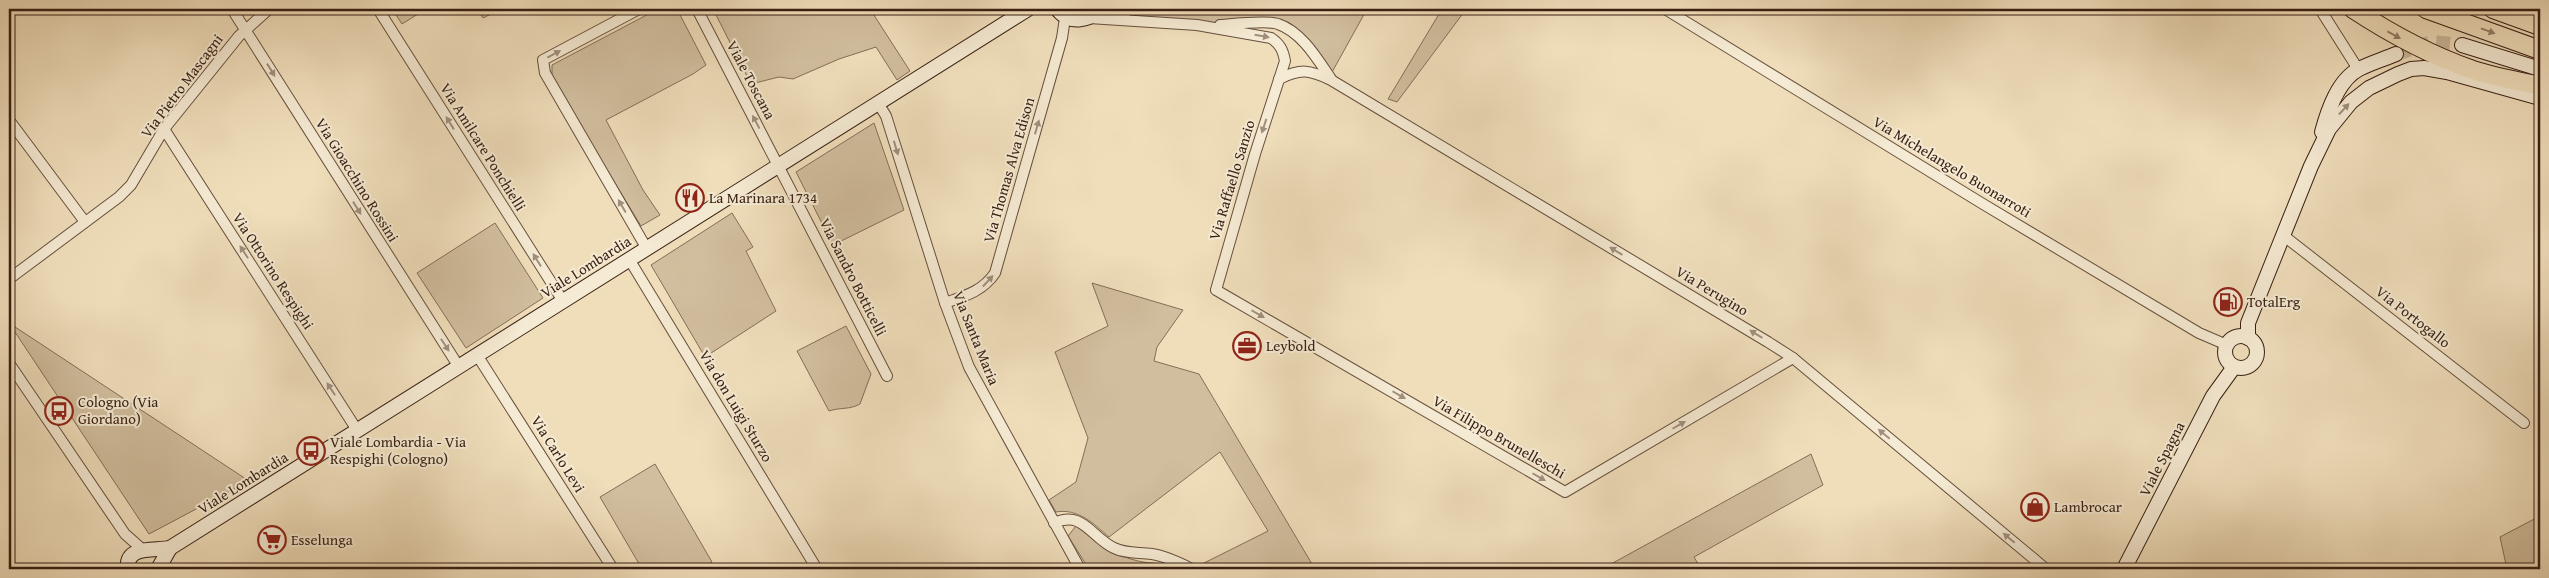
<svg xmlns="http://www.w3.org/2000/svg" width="2549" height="578" font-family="'Gentium Book Plus',serif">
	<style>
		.green { fill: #d1be9e; stroke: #846e58 }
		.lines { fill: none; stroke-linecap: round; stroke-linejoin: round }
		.secondary-tunnel { stroke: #cbb899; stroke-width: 14; stroke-dasharray: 14 7; stroke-linecap: butt }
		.street-casing { stroke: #664f3c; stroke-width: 12 }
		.secondary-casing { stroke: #381f12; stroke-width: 16 }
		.highway-casing { stroke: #381f12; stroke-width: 20 }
		.street { stroke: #f5ead3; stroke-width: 10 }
		.secondary { stroke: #f5ead3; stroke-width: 14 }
		.highway { stroke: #f0debb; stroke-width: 18 }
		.oneway { fill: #947e66 }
		.oneway2 { fill: #a08f7c }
		.labels { text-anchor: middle; stroke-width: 4; stroke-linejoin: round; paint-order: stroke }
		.street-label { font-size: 15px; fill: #381f12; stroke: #f5ead3 }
		.poi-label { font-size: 15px; fill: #381f12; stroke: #f5ead3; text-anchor: start }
	</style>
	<rect width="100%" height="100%" fill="#f0debb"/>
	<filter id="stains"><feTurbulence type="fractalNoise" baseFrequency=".004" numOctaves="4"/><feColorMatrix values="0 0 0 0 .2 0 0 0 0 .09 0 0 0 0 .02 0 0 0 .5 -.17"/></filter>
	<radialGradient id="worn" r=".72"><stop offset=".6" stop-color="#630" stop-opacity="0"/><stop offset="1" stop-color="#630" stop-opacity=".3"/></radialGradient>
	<!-- green -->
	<g class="green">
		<path d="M392 9H426L402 24Z"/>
		<path d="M477 9H501L483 18Z"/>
		<path d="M658 9H677L706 65 693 74 606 120 643 190 660 215 641 226 552 79V65Z"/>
		<path d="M713 9H870L910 71 897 80 876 47 839 59 793 79 779 77 751 84Z"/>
		<path d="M1125 9H1367L1331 74 1287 29 1127 18Z"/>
		<path d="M1442 9H1458L1464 12 1397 102 1388 99Z"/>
		<path d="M874 123 904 210 833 245 796 172Z"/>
		<path d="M732 213 753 247 746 251 776 311 705 357 651 265Z"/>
		<path d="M495 223 543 298 466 348 417 273Z"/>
		<path d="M1092 283 1183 310 1157 347 1154 361 1199 374 1315 569H1204L1198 566 1268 531 1220 452 1109 537C1094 524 1078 508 1056 512L1049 500 1076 482 1088 438 1055 352 1108 326Z"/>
		<path d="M9 323 249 481 149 534Z"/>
		<path d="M846 326 871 374 860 404C849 410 841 407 829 411L797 351Z"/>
		<path d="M1811 454 1823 485 1694 557 1701 569H1602Z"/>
		<path d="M655 464 712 562 700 569H642L600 497Z"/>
		<path d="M2540 516V563L2534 569H2507L2500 537Z"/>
		<path d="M1076 526C1096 542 1113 555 1138 561 1155 565 1163 561 1180 569H1089L1068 536Z"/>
	</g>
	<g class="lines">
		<!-- secondary-tunnel -->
		<path class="secondary-tunnel" d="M2396 54 2432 42 2462 45"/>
		<defs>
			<g id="street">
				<path d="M232 9 459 367"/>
				<path d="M378 9 563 301"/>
				<path d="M639 9 543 60 545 73 647 249"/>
				<path d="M697 9 887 376"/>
				<path d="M1118 9 1126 19"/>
				<path d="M1665 9 1983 204 2199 333 2227 345"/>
				<path d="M2320 9 2358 69"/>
				<path d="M1089 18 1197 25 1271 38C1280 44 1283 50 1285 61L1255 154 1216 290 1565 492 1793 358"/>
				<path d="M1220 25C1233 24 1268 20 1278 24 1302 32 1318 60 1331 79"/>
				<path d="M1279 79C1301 68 1310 70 1331 80L1768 342 1793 358 2046 569"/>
				<path d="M878 103 886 116 945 303 969 367 1080 569"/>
				<path d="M9 120 85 222"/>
				<path d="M164 129 357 430"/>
				<path d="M2284 236 2524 423"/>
				<path d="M629 259 817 569"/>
				<path d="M9 279 119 197 131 185 164 129 239 36 269 9"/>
				<path d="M945 303C965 296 983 291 995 273L1062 38 1065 18"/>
				<path d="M477 355 613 569"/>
				<path d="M9 363 125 534 143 550"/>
				<path d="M1054 523C1083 510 1091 537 1114 548 1126 554 1139 552 1152 554 1165 556 1180 563 1192 569"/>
			</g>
			<g id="secondary">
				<path d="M1057 9C1070 25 1088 21 1102 9"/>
				<path d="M2462 45 2540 69"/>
				<path d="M2322 132C2328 110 2338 80 2359 69 2371 63 2384 59 2396 54"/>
				<circle cx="2241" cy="352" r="16"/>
				<path d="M2248 338V323L2311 166 2329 129 2351 102 2369 88 2398 74 2411 69 2424 68 2447 72 2540 98"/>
				<path d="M128 569C125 545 154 551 170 548L1028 9"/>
				<path d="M158 569 170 548"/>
				<path d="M2124 569 2213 396 2234 367"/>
			</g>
			<g id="highway">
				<path d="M2353 9C2391 34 2430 55 2473 70 2495 77 2518 81 2540 86"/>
				<path d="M2426 9 2540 50"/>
				<path d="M2493 9 2540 26"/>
			</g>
		</defs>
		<!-- street casing -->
		<use href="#street" class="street-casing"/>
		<!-- secondary casing -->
		<use href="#secondary" class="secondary-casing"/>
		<!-- highway casing -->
		<use href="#highway" class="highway-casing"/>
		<!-- street -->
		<use href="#street" class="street"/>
		<!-- secondary -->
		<use href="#secondary" class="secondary"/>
		<!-- highway -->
		<use href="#highway" class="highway"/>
	</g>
	<!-- one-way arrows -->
	<defs><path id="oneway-solid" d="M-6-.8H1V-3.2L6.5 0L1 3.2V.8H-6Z" transform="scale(1.25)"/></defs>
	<g class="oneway">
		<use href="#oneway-solid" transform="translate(2488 31) rotate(20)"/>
		<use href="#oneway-solid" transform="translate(2394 35) rotate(29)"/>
	</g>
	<g class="oneway2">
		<use href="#oneway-solid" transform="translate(1262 36) rotate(10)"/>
		<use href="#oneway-solid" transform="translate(554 54) rotate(-28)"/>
		<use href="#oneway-solid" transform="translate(271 70) rotate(58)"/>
		<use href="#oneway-solid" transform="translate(2344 109) rotate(-47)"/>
		<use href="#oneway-solid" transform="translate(756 122) rotate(-118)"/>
		<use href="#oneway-solid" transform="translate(450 123) rotate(-122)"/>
		<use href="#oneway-solid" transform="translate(1264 126) rotate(108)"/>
		<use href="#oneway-solid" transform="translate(1037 127) rotate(-74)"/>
		<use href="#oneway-solid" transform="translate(896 148) rotate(73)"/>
		<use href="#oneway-solid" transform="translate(622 206) rotate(-120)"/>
		<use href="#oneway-solid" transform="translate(357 208) rotate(58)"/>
		<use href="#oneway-solid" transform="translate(1616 251) rotate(-149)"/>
		<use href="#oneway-solid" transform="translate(244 252) rotate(-123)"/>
		<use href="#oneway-solid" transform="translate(537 260) rotate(-122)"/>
		<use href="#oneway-solid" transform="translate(988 281) rotate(-47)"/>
		<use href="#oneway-solid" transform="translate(1258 314) rotate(30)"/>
		<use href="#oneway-solid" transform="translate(1756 334) rotate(-149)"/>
		<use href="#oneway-solid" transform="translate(445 345) rotate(57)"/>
		<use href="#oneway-solid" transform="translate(331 389) rotate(-123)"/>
		<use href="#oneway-solid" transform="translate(1399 395) rotate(30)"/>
		<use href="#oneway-solid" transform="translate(1679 425) rotate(-30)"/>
		<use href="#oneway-solid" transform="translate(1884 434) rotate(-140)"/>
		<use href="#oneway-solid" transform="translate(1539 477) rotate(30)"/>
		<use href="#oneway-solid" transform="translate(2009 538) rotate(-140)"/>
	</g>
	<!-- icons -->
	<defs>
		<symbol id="restaurant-ring" viewBox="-11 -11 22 22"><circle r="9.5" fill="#f5ead3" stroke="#8f2418" stroke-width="1.5"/><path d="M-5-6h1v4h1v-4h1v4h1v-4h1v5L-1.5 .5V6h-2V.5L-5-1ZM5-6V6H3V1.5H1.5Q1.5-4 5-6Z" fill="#8f2418"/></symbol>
		<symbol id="fuel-ring" viewBox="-11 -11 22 22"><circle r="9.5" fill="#f5ead3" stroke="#8f2418" stroke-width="1.5"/><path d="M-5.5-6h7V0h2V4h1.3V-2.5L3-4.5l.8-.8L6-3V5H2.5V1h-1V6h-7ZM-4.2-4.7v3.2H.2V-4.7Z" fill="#8f2418"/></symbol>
		<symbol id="office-ring" viewBox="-11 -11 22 22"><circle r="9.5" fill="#f5ead3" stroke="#8f2418" stroke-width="1.5"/><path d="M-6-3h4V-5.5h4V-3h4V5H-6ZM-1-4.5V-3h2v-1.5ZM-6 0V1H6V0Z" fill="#8f2418"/></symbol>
		<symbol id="bus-ring" viewBox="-11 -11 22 22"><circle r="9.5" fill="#f5ead3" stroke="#8f2418" stroke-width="1.5"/><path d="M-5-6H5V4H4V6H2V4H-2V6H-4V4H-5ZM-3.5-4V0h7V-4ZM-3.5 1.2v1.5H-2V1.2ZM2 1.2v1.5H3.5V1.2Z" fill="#8f2418"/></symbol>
		<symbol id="shop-ring" viewBox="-11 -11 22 22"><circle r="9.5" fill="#f5ead3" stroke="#8f2418" stroke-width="1.5"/><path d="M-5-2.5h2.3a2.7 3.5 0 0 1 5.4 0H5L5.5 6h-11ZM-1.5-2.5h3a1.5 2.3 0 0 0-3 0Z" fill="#8f2418"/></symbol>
		<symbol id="supermarket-ring" viewBox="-11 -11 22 22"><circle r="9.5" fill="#f5ead3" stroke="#8f2418" stroke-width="1.5"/><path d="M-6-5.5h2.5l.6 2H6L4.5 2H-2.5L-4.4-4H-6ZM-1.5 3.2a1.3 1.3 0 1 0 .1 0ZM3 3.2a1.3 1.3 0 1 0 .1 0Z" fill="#8f2418"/></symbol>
	</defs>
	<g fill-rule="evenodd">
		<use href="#restaurant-ring" x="674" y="182" width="32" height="32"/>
		<use href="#fuel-ring" x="2212" y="286" width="32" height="32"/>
		<use href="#office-ring" x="1231" y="330" width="32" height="32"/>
		<use href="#bus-ring" x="43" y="395" width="32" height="32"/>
		<use href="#bus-ring" x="295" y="435" width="32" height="32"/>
		<use href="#shop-ring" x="2019" y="491" width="32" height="32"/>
		<use href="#supermarket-ring" x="256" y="524" width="32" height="32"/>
	</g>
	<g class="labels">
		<!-- street labels -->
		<g class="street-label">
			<text transform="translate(751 80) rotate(62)" y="5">Viale Toscana</text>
			<text transform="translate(182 86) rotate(-53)" y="5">Via Pietro Mascagni</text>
			<text transform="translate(483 147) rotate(58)" y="5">Via Amilcare Ponchielli</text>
			<text transform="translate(1952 167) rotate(31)" y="5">Via Michelangelo Buonarroti</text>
			<text transform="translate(1009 170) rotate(-74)" y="5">Via Thomas Alva Edison</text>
			<text transform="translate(357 180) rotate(58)" y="5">Via Gioacchino Rossini</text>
			<text transform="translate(1232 180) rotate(-73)" y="5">Via Raffaello Sanzio</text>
			<text transform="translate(586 267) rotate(-32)" y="5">Viale Lombardia</text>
			<text transform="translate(273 271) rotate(57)" y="5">Via Ottorino Respighi</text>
			<text transform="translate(853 277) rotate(63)" y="5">Via Sandro Botticelli</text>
			<text transform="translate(1712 291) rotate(31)" y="5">Via Perugino</text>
			<text transform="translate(2413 317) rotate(38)" y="5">Via Portogallo</text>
			<text transform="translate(976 338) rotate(68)" y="5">Via Santa Maria</text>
			<text transform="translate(736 406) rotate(59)" y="5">Via don Luigi Sturzo</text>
			<text transform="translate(1499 437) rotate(30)" y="5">Via Filippo Brunelleschi</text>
			<text transform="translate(558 454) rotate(58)" y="5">Via Carlo Levi</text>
			<text transform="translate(2162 459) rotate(-63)" y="5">Viale Spagna</text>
			<text transform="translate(243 483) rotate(-32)" y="5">Viale Lombardia</text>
		</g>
		<!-- poi labels -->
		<g class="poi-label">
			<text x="709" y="203">La Marinara 1734</text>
			<text x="2247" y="307">TotalErg</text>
			<text x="1266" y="351">Leybold</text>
			<text x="78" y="407">Cologno (Via<tspan x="78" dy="17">Giordano)</tspan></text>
			<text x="330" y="447">Viale Lombardia - Via<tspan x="330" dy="17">Respighi (Cologno)</tspan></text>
			<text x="2054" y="512">Lambrocar</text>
			<text x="291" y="545">Esselunga</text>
		</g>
	</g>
	<!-- margin -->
	<rect width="2549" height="578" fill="none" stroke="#f0debb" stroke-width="30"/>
	<rect x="10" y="10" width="2529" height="558" fill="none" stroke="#381f12" stroke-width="2.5"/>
	<rect x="15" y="15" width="2519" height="548" fill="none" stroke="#381f12"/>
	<rect width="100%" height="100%" filter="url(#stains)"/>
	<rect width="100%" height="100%" fill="url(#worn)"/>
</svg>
